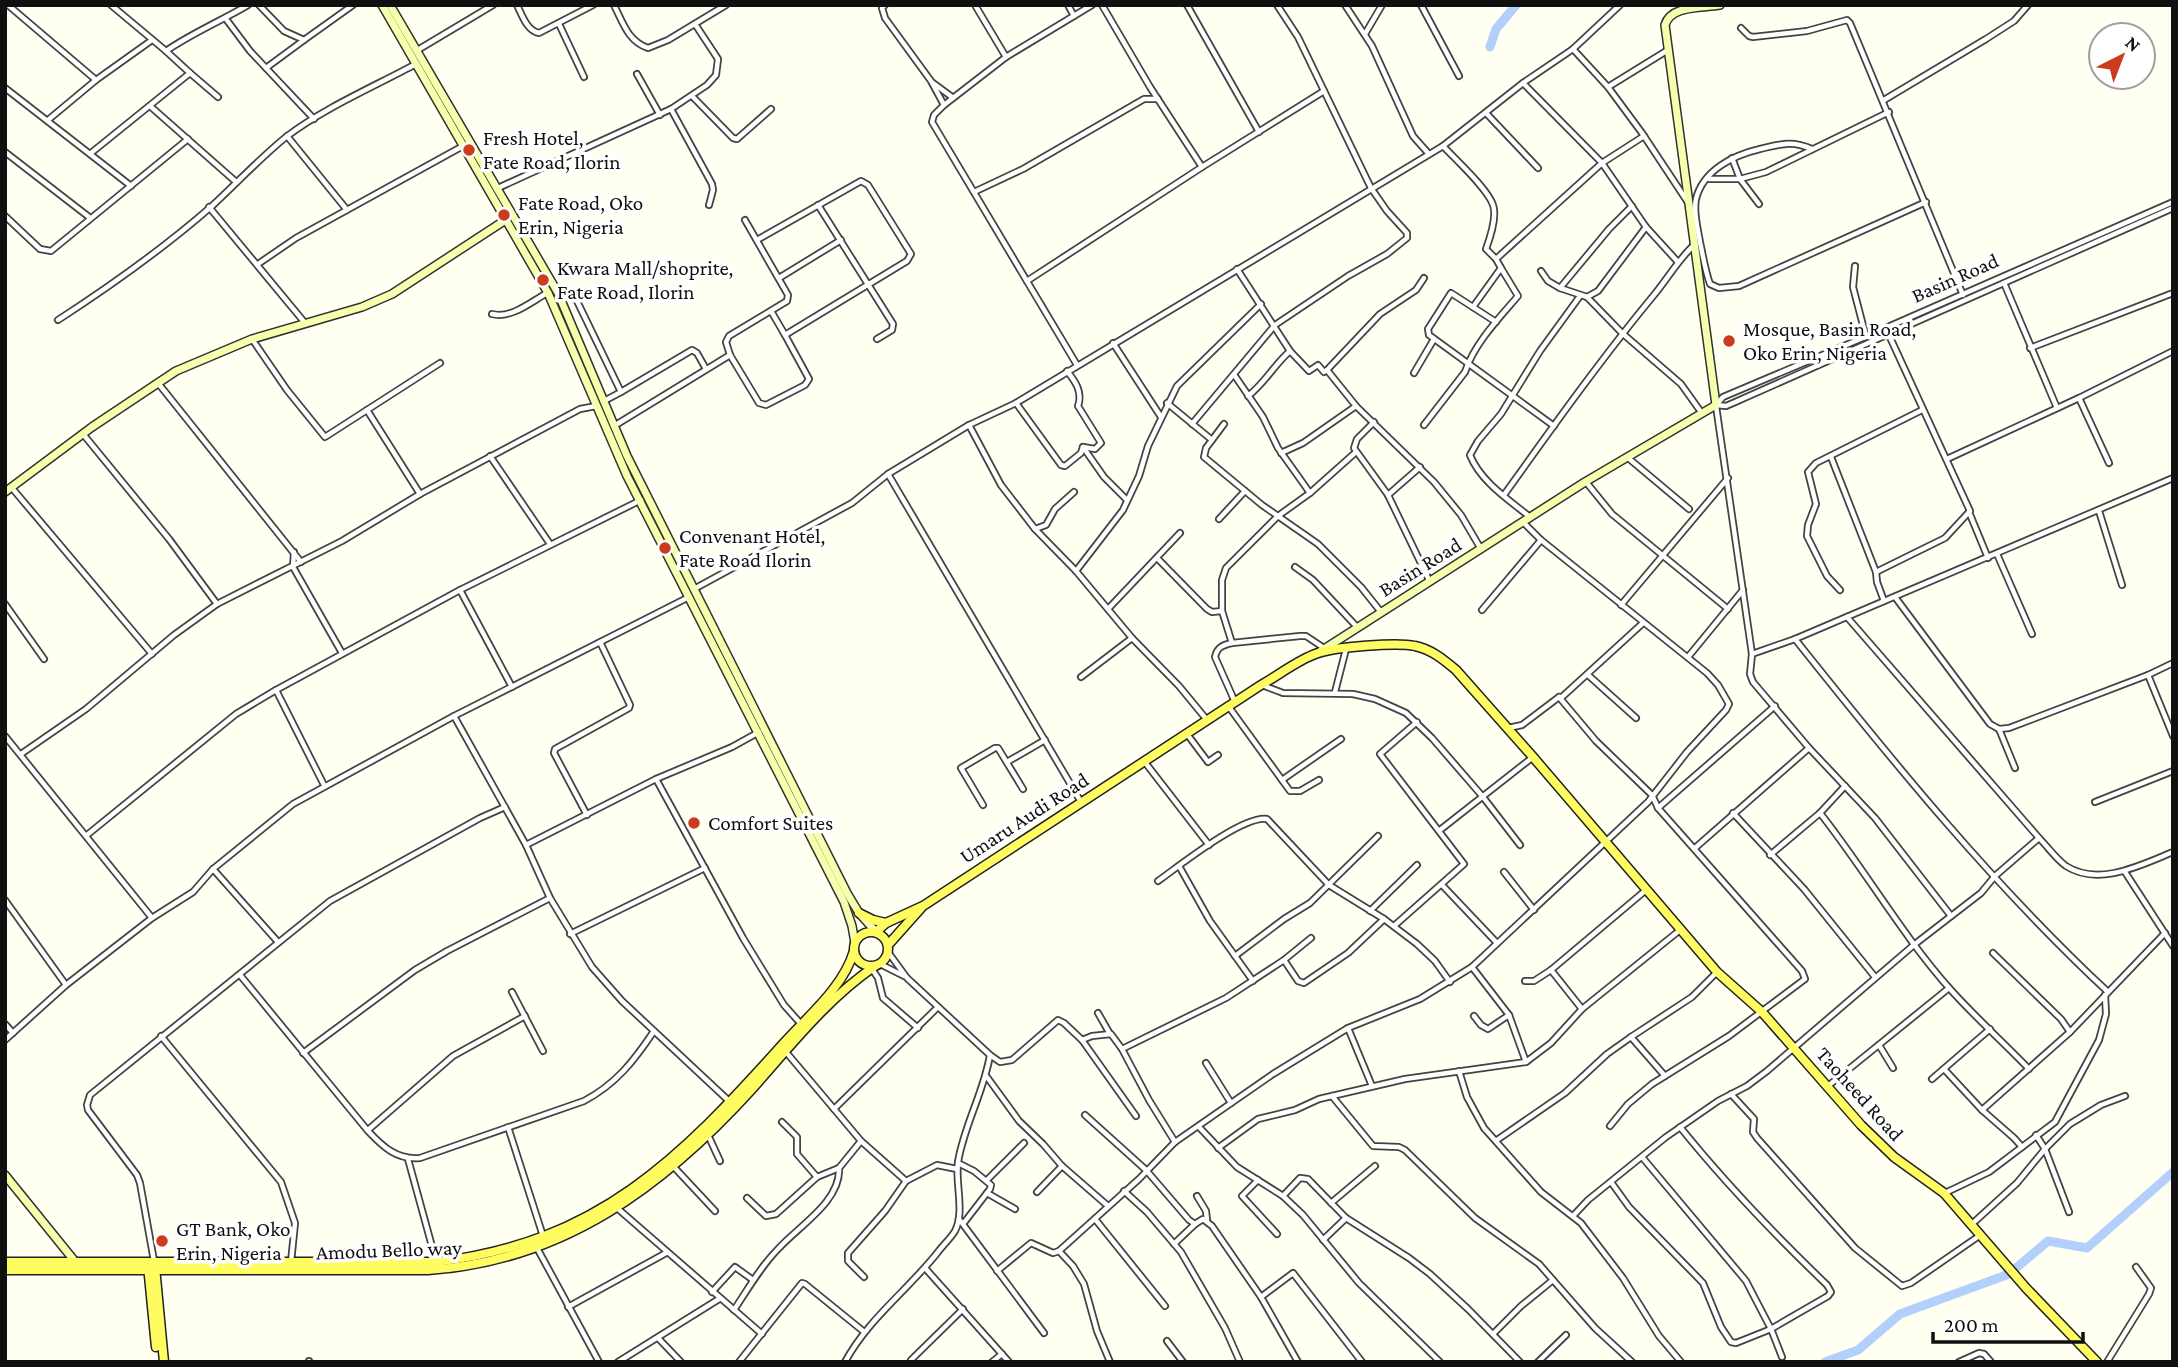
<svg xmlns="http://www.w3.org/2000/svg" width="2178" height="1367" font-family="'Crimson Pro',serif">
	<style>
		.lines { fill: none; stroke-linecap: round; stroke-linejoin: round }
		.river { stroke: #b2d0fb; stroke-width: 9 }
		.street-casing { stroke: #434343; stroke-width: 8 }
		.secondary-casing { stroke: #323232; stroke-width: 10 }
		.primary-casing { stroke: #212121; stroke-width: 11 }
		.street { stroke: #fff; stroke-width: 4.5 }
		.secondary { stroke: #f6ffad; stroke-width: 7 }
		.primary { stroke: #fffc62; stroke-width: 8 }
		.poi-dot { fill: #cb3b1c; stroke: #fff; stroke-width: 2.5 }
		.labels { text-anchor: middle; stroke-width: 7; stroke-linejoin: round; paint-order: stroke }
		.poi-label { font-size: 21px; fill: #101010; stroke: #fff; text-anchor: start }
		.street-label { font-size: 21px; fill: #101010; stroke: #fff }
	</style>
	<rect width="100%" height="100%" fill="#fffff2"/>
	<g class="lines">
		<!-- river -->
		<g class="river">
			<path d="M1490 47 1496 29 1516 5"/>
			<path d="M1825 1362 1858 1350 1900 1314 2009 1274 2048 1241 2087 1248 2173 1172"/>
		</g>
		<defs>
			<g id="street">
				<path d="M8 5 96 80"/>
				<path d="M111 5 166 51C192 33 221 21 248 5"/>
				<path d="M259 5 284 31 304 40 353 5"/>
				<path d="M517 5C522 15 527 31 539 33L593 5"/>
				<path d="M614 5C623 23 628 41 648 48L668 40 726 5"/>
				<path d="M885 5 882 8 885 18 931 81 944 105 934 115 932 122 1077 365"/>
				<path d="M975 5 1006 57"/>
				<path d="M1068 5 1074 16"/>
				<path d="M1102 5 1150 87 1202 167"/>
				<path d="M1187 5 1259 132"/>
				<path d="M1345 5 1372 46 1413 136 1428 153"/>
				<path d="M1421 5 1459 76"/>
				<path d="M226 19 250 51 314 119"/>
				<path d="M559 24 584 77"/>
				<path d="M1741 28 1749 36 1753 37 1807 31 1847 20 1850 23 1963 295"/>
				<path d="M1365 34 1382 5"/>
				<path d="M1573 49 1608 87 1642 133 1687 201"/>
				<path d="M416 51 493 5"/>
				<path d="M266 68 304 40"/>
				<path d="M190 73 218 97"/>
				<path d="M637 74 660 115"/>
				<path d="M933 83 952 97"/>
				<path d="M1523 83 1602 163 1646 227 1677 261"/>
				<path d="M1608 87 1668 50"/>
				<path d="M5 88 131 186"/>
				<path d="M692 96 733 138 737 139 771 109"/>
				<path d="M1884 100 1986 39 2014 21 2028 5"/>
				<path d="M944 105 1006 57 1092 5"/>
				<path d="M150 106 235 181"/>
				<path d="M671 109 712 184 713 190 709 205"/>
				<path d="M1486 113 1538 168"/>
				<path d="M48 120 96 80 152 40"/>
				<path d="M287 136 347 210"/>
				<path d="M1443 146C1455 159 1488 189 1493 205 1497 216 1490 238 1486 249L1496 259"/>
				<path d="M1812 149C1792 140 1781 144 1760 149 1734 155 1703 170 1696 199 1693 213 1698 229 1700 242 1703 256 1705 270 1710 284L1719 288 1739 286 1926 202"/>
				<path d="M5 152 89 217"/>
				<path d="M91 153 190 73 166 51"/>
				<path d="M1732 158 1740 179 1759 204"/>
				<path d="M1709 179H1740L1766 172 1889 112"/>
				<path d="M498 188 671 109 707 85 716 75 718 59 695 24"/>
				<path d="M974 192 1023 169 1144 99H1158"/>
				<path d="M818 205 893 324 892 330 877 339"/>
				<path d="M209 207 305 323"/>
				<path d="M5 216 40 249 51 251 188 139"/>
				<path d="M757 240 861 181 868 185 911 254 907 261 785 335 771 311"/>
				<path d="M258 264 296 238 463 146"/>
				<path d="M1855 266 1853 287 1866 337"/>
				<path d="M1237 269 1290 351 1309 371 1318 365 1324 372 1327 370 1356 406 1434 482 1461 515 1481 549"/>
				<path d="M1541 271 1548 281 1560 288 1587 297 1622 333 1681 384 1701 412"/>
				<path d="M779 278 841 240"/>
				<path d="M1027 281 1202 167 1324 91"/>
				<path d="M2004 283 2057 408"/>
				<path d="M1560 288 1609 229 1632 206"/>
				<path d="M558 293C567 291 571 294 577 301L621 392 604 401"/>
				<path d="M1587 297 1598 291 1646 227"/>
				<path d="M1473 307 1501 268 1496 259 1602 163 1644 136"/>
				<path d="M492 314C511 319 531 302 547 293"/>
				<path d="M58 320C112 285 164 248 212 206 237 183 260 158 286 137 322 109 375 86 416 64"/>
				<path d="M1496 322 1451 293 1428 329 1429 335 1554 426"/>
				<path d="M252 339 287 390 325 437 440 363"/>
				<path d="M1113 343 1161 417"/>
				<path d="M2030 348 2173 293"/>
				<path d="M730 355 759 403 766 405 805 385 809 379 785 335"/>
				<path d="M1327 370 1380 314 1416 290 1424 278"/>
				<path d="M1067 371C1075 381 1083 392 1078 406L1101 443 1095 449 1083 447"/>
				<path d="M1414 373 1434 339"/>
				<path d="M1235 376 1263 417 1278 448 1310 493"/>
				<path d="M158 383 301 562"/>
				<path d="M621 392 692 350 697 353 706 369"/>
				<path d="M1248 396C1265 383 1274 365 1290 351"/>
				<path d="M2079 398 2109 463"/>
				<path d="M1016 403 1061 465 1065 466 1081 453 1083 447"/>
				<path d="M1167 403 1212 440"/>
				<path d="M1717 404 1723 397 1865 337 2173 202"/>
				<path d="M1716 405 1726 406 1733 403 2173 208"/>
				<path d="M1716 406 1752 654 1795 639 2173 478"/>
				<path d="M367 410 420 494"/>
				<path d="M1374 422 1357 439 1354 448 1388 495 1430 582"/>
				<path d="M1192 424 1275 325 1348 276 1387 254 1407 238V233L1387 211 1371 188 1298 37 1277 5"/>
				<path d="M1224 424 1206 448 1204 457 1262 505 1318 544 1361 587 1381 612"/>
				<path d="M969 425 1001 485 1035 529 1076 571 1132 638 1179 686 1207 720"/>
				<path d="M1424 425 1465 372C1474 344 1499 318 1518 296L1501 268"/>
				<path d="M614 426 730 355 726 342 729 336 787 301 788 295 745 220"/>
				<path d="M83 434 169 539 217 604"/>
				<path d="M1083 447 1104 477 1127 500"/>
				<path d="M1281 453 1303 443 1356 406"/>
				<path d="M490 456 550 544"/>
				<path d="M1627 457 1689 509"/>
				<path d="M1831 457 1876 572 1877 582 1884 601"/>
				<path d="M1947 459 2079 398 2173 351"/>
				<path d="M888 474 1081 802"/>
				<path d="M1586 482 1612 514 1728 609"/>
				<path d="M12 488 152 654"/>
				<path d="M1388 495 1420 467"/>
				<path d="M1504 495C1552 428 1601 359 1654 295 1668 278 1678 260 1694 245"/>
				<path d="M2099 511 2122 585"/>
				<path d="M1969 512 1988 558"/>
				<path d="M1530 517C1509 500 1480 481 1470 455L1478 441 1501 414 1540 351 1580 296"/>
				<path d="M1219 519 1245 491"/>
				<path d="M1035 529 1046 525 1055 509 1074 492"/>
				<path d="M294 552 293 567 342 653"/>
				<path d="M1997 554 2032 634"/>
				<path d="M1157 558 1207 609 1212 612 1222 611"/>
				<path d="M1295 567 1313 580 1357 627"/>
				<path d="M1076 571 1123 510 1139 476 1148 446 1177 386 1261 304"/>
				<path d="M1876 572 1945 538 1970 511 1888 333"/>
				<path d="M694 589 852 503 888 474 969 425 1016 403 1443 146 1523 83 1573 49 1620 5"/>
				<path d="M460 590 512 687"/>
				<path d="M1840 590 1827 576 1807 536 1808 525 1816 504 1808 472 1816 463 1922 410"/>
				<path d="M1895 597 1990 724 1999 729 2009 728 2148 675 2173 663"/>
				<path d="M5 604 44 659"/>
				<path d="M1621 605 1728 478"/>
				<path d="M1108 609 1180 533"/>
				<path d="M1482 610 1541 540"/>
				<path d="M1847 617 2039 838C2048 847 2056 859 2066 866 2099 887 2141 865 2173 852"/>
				<path d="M1795 639C1893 762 1993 885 2108 992"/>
				<path d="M1232 643 1222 611V580L1226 568 1278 516 1310 493 1356 452"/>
				<path d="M1752 654 1750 674 1753 682 1809 748 1875 818 1951 916"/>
				<path d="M1688 657 1743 590"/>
				<path d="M1588 675 1636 718"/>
				<path d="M2148 675 2173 736"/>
				<path d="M1081 677 1132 638"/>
				<path d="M1262 685 1283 693 1353 694 1375 699 1406 713 1432 738 1483 797 1520 845"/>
				<path d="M276 690 324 785"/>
				<path d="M1335 692 1346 649"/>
				<path d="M1559 697 1596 741 1652 795 1658 808 1802 971 1805 979 1729 1036 1652 1084 1628 1104 1610 1126"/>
				<path d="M1235 702 1215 657C1217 647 1223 645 1232 643L1300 636H1306L1324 648"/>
				<path d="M1229 707 1290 791H1300L1319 780"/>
				<path d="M454 716 526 845 550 898 592 967 622 1001 729 1101"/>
				<path d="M1508 728 1522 725 1559 697H1562L1643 623"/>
				<path d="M1999 729 2015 768"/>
				<path d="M1187 734 1208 762 1218 755"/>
				<path d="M5 736 152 918"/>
				<path d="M21 754 86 709 174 635 217 604 342 541 420 494 580 409 596 406"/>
				<path d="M1144 761 1209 845"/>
				<path d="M1007 762 1045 740"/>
				<path d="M656 779 743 938 784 1005 801 1024"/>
				<path d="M1282 780 1341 739"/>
				<path d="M2095 802 2173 771"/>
				<path d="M983 805 961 768 995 748H998L1023 789"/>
				<path d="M1658 808 1775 706"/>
				<path d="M1733 813 1804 889 1875 977"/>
				<path d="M1820 813C1865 870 1902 935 1950 989 1975 1017 2003 1042 2029 1069"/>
				<path d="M587 815 554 753 555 749 629 708 630 705 600 642"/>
				<path d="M1440 830 1533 757"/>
				<path d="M87 835 236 714 276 690 460 590 641 500"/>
				<path d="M526 845 656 779 732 747 759 732"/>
				<path d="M1695 848 1809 748"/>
				<path d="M1770 855 1820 813 1845 786"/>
				<path d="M1179 866 1210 921 1253 981"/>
				<path d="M213 869 278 942"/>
				<path d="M1504 872 1534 910"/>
				<path d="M2125 872 2173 946"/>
				<path d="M1158 881C1179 866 1243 815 1267 819L1329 885 1384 919 1417 944 1435 961 1450 982"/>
				<path d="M1443 886 1497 943"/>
				<path d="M5 900 66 985"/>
				<path d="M1370 911 1417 865"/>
				<path d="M1394 926 1464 864 1380 754 1417 722"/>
				<path d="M570 934 705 868"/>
				<path d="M1993 953 2061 1019 2070 1032"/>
				<path d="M1235 956 1284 919 1310 903 1378 836"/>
				<path d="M1284 960 1298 981 1304 983 1348 953 1384 919"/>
				<path d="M880 964 904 976"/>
				<path d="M1472 967 1509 1015 1526 1062"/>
				<path d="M872 969 878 978 883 998 918 1028"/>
				<path d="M1551 970 1582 1009"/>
				<path d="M240 975 368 1131C383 1147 397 1160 420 1158L584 1101C616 1084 634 1061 654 1031"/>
				<path d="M1525 981H1534L1551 970 1646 890"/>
				<path d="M512 992 543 1051"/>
				<path d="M1098 1013 1110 1034"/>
				<path d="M1474 1016 1481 1025 1488 1029 1509 1015"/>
				<path d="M5 1024 13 1033"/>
				<path d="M1348 1028 1372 1086"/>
				<path d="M161 1036 281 1182 295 1223 291 1262"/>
				<path d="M1631 1037 1665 1076"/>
				<path d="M5 1040 66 985 152 918 193 892 213 869 293 804 454 716 689 597"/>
				<path d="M1082 1040 1136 1116"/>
				<path d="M1879 1045 1893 1068"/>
				<path d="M1122 1049 1149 1100 1175 1142"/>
				<path d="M786 1052 861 1141 906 1181"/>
				<path d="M303 1053 415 970 447 951 550 898"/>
				<path d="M990 1055 1000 1062 1012 1060 1058 1020 1064 1023 1082 1040 1092 1036 1111 1034 1122 1049 1226 998 1284 960 1311 938"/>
				<path d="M1206 1063 1231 1103"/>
				<path d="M1944 1069 1982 1110 2014 1138 2022 1147"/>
				<path d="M1459 1071 1467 1097 1484 1128 1541 1192 1581 1223 1623 1278 1659 1336 1681 1362"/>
				<path d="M987 1077 1019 1121 1043 1144 1062 1166 1108 1206"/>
				<path d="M1932 1079 1990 1029"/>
				<path d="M1828 1086 1949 988"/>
				<path d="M1731 1094 1754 1119 1753 1132 1757 1138 1855 1248 1902 1286 1911 1283 1979 1236"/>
				<path d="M1332 1096 1373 1146 1399 1147 1405 1150 1475 1218 1539 1264 1595 1328 1632 1362"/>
				<path d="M834 1109 938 1007"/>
				<path d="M1982 1110 2070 1032 2165 933"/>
				<path d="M1085 1115 1146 1170 1189 1220 1195 1224 1203 1219 1212 1226 1261 1297 1298 1362"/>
				<path d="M782 1122 797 1137V1154L817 1177"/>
				<path d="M508 1127 543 1236"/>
				<path d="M1199 1127 1237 1167 1283 1196 1303 1215 1359 1283 1440 1362"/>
				<path d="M368 1130 453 1056 525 1016"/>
				<path d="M708 1135 720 1161"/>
				<path d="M2036 1135 2045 1149 2069 1212"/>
				<path d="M1497 1140 1565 1093 1607 1054 1631 1037 1692 997 1716 973"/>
				<path d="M1218 1148 1258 1119 1295 1110 1319 1099 1405 1079 1526 1062 1551 1043 1582 1009 1680 930"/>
				<path d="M1642 1157 1746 1281 1771 1329 1782 1357"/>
				<path d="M408 1159 436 1261"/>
				<path d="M958 1163 974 1171 991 1185 990 1189 963 1224"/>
				<path d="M673 1166 715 1211"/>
				<path d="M987 1180 1024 1143"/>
				<path d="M1258 1180 1242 1196 1277 1234"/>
				<path d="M1611 1182 1629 1207 1703 1283 1721 1327 1731 1342 1736 1343 1771 1329 1828 1296 1831 1292 1827 1285C1775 1235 1726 1184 1680 1127"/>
				<path d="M1124 1191 1147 1212 1181 1252 1225 1328 1240 1362"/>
				<path d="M1037 1192 1062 1166"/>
				<path d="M987 1193 1015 1209"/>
				<path d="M1945 1193 1989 1172 2055 1122 2099 1040 2106 1014 2105 995"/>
				<path d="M1197 1196 1206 1211 1207 1220"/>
				<path d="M1283 1196 1300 1178 1308 1179 1346 1218 1409 1258 1430 1274 1468 1309 1520 1362"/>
				<path d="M747 1198 766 1216 776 1214 817 1177 839 1168 861 1141"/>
				<path d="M1331 1203 1375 1166"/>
				<path d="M617 1208 762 1334"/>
				<path d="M1573 1216 1588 1200 1666 1137 1718 1101 1747 1086 1767 1071 1915 944 1981 893 1995 876 2039 838"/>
				<path d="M959 1219 1044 1333"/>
				<path d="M1095 1219 1165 1306"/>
				<path d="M1972 1224 2017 1183 2045 1149 2070 1124 2101 1105 2125 1096"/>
				<path d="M1323 1240 1346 1218"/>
				<path d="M1174 1244 1195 1224"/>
				<path d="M537 1248 599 1362"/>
				<path d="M1059 1251 1073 1266 1084 1284 1097 1331 1110 1362"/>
				<path d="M154 1261 140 1183 137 1175 88 1110 87 1105 90 1095 330 901 480 818 505 807"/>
				<path d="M925 1268 1009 1362"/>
				<path d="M997 1271 1031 1243 1053 1253 1059 1251 1139 1179 1175 1142 1273 1074 1348 1028 1420 999 1472 967 1648 802 1687 752 1726 710 1729 704 1718 685 1707 673 1541 540 1523 522"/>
				<path d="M864 1277 848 1261V1253L885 1211 906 1181 937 1165 957 1169"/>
				<path d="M712 1292 735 1267 753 1280"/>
				<path d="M1261 1297 1293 1273 1362 1362"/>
				<path d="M568 1307 666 1253"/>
				<path d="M734 1310C748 1289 761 1266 779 1248 799 1226 841 1201 839 1168"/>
				<path d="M1493 1334 1521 1306 1553 1280"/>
				<path d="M658 1338 681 1362"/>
				<path d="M1167 1341 1183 1362"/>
				<path d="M911 1360 963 1309"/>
				<path d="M309 1361V1362"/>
				<path d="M618 1362 719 1299"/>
				<path d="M739 1362 802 1283 805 1284 863 1331"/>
				<path d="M845 1362C868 1319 908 1290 938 1252 943 1245 951 1238 955 1231 965 1212 955 1183 958 1162 964 1125 984 1092 990 1055L907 978 888 952"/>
				<path d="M992 1362 1002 1354"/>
				<path d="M1538 1362 1566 1335"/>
				<path d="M1959 1362 1979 1353 1984 1354 1991 1362"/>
				<path d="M2107 1362 2149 1294 2151 1288 2136 1267"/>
			</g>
			<g id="secondary">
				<path d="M382 5 548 293 627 476 844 902 852 926 855 943"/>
				<path d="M390 5 558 293 627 456 847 893 859 913 876 932"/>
				<path d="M5 492 92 427 176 371 252 339 362 307 392 294 507 219"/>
				<path d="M1321 651 1585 482 1716 405 1665 25C1671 5 1702 8 1720 5"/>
				<path d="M5 1175 77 1264"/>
			</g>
			<g id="primary">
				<path d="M859 913 873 920 886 923"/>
				<circle cx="871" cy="949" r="17"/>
				<path d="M876 932 886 923 923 906 1261 685C1279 675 1299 659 1318 653 1335 647 1397 642 1415 646 1431 649 1444 660 1456 670L1533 757 1717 972 1762 1012 1861 1125 1894 1157 1944 1193 2026 1288 2097 1362"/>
				<path d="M888 945 921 908"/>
				<path d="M5 1262H436C598 1243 680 1159 783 1044 808 1016 843 988 854 951"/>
				<path d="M148 1266 156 1347"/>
				<path d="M155 1267 164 1362"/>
				<path d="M5 1270H428C563 1261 664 1186 752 1089 791 1045 827 999 875 966"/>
			</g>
		</defs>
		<!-- street casing -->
		<use href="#street" class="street-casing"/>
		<!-- secondary casing -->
		<use href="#secondary" class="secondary-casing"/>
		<!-- primary casing -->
		<use href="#primary" class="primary-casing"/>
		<!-- street -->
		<use href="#street" class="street"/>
		<!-- secondary -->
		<use href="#secondary" class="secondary"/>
		<!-- primary -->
		<use href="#primary" class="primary"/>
	</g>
	<!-- markers -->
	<g class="poi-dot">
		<circle cx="469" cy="150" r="7"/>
		<circle cx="504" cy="215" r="7"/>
		<circle cx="543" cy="280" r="7"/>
		<circle cx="1729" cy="341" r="7"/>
		<circle cx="665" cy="548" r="7"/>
		<circle cx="694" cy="823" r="7"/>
		<circle cx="162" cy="1241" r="7"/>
	</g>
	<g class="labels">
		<!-- poi labels -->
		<g class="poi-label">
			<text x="483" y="145">Fresh Hotel,<tspan x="483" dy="24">Fate Road, Ilorin</tspan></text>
			<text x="518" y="210">Fate Road, Oko<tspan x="518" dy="24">Erin, Nigeria</tspan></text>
			<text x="557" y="275">Kwara Mall/shoprite,<tspan x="557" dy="24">Fate Road, Ilorin</tspan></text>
			<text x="1743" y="336">Mosque, Basin Road,<tspan x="1743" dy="24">Oko Erin, Nigeria</tspan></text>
			<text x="679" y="543">Convenant Hotel,<tspan x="679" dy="24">Fate Road Ilorin</tspan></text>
			<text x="708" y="830">Comfort Suites</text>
			<text x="176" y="1236">GT Bank, Oko<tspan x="176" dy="24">Erin, Nigeria</tspan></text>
		</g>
		<!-- street labels -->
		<g class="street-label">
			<text transform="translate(1955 278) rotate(-24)" y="7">Basin Road</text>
			<text transform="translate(1420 567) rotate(-32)" y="7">Basin Road</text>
			<text transform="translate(1024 818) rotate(-33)" y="7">Umaru Audi Road</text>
			<text transform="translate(1860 1094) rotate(48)" y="7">Taoheed Road</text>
			<text transform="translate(389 1250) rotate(-2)" y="7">Amodu Bello way</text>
		</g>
	</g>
	<!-- border -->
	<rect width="2178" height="1367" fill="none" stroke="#101010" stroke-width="14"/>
	<!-- north arrow -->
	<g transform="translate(2122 56) rotate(42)"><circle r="33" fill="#ffffff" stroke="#9f9f9f" stroke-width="2"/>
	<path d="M0-5L12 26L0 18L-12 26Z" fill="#cb3b1c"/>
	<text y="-10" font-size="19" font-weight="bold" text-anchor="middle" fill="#101010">N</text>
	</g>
	<!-- scale -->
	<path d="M1933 1332v10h150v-10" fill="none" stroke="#101010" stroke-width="3.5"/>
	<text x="1944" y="1332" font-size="21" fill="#101010" stroke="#ffffff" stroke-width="5" paint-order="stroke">200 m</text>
</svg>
